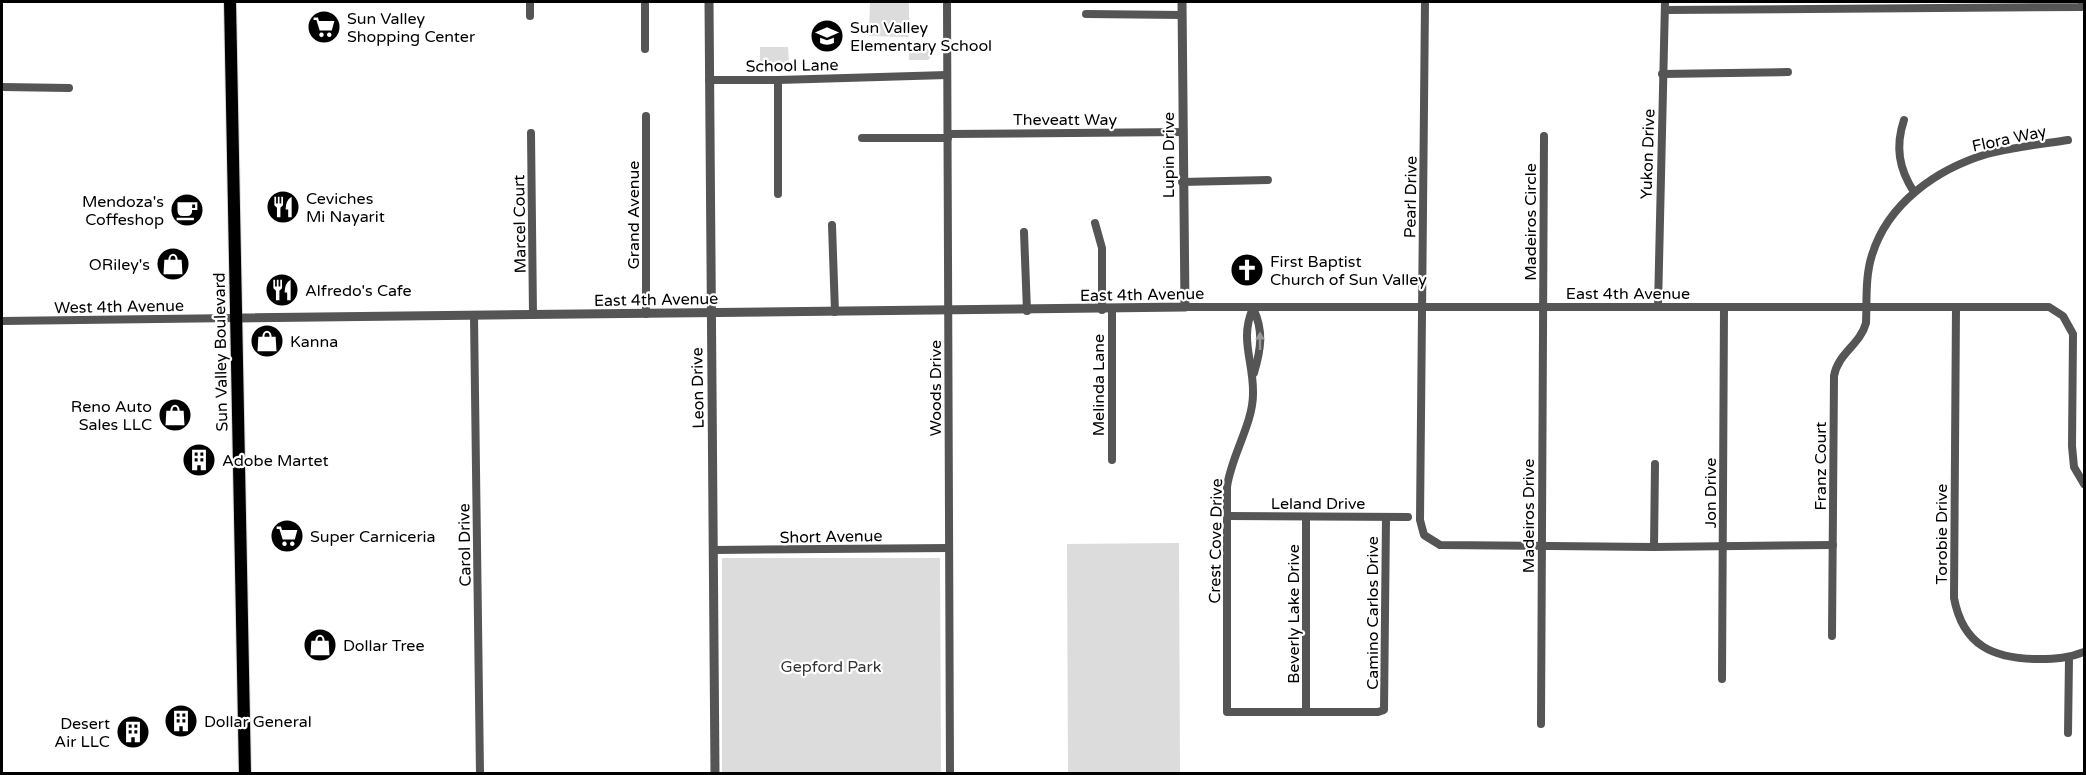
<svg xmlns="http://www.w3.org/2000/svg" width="2086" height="775" font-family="'Varela Round',sans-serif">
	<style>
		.green { fill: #dcdcdc }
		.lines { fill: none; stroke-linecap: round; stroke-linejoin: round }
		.primary-casing { stroke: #dbdbdb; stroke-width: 14 }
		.minor { stroke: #555; stroke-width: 8 }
		.tertiary { stroke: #555; stroke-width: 9 }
		.primary { stroke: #000; stroke-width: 12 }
		.oneway { fill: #999 }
		.labels { text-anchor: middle; stroke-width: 4.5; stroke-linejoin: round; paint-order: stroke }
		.poi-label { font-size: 16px; fill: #000; stroke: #fff; text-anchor: start }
		.street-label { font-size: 16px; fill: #000; stroke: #fff }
		.park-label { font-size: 16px; fill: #333; stroke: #fff }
	</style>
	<rect width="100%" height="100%" fill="#fff"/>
	<!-- green -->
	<g class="green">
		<path d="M870 2H909V37L869 36Z"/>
		<path d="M909 42H931V57L928 60H909Z"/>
		<path d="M760 47H788L789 63 760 64Z"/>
		<path d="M1179 543 1180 773H1068L1067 544Z"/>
		<path d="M722 558H940L941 773H722Z"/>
	</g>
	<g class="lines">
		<defs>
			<path id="primary" d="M230 2 245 774"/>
		</defs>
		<!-- primary casing -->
		<use href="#primary" class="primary-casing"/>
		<!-- minor -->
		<g class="minor">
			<path d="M530 2V16"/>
			<path d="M645 2V49"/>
			<path d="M947 2 950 774"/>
			<path d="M1425 2 1420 520 1424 535 1440 545 1654 547 1833 545"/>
			<path d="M1665 10 2082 7V2"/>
			<path d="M1086 14 1182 15"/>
			<path d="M1662 74 1788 72"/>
			<path d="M709 80H778L947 75"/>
			<path d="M2 87 69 88"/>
			<path d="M646 116V314"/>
			<path d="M1904 120C1895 147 1899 169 1914 192"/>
			<path d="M531 133 533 315"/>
			<path d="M948 134 1183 132"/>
			<path d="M862 138H948"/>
			<path d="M1182 182 1268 180"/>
			<path d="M778 194V80"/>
			<path d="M1095 223 1102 248V310"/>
			<path d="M832 225 835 312"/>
			<path d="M1024 232 1027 311"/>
			<path d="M1185 307H2049L2063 316 2073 334 2072 446 2074 467 2084 484"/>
			<path d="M1658 307 1665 2"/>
			<path d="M1956 307 1954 598C1963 646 1994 659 2039 659 2056 659 2069 658 2084 652"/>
			<path d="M1253 308C1239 340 1254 362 1253 394 1253 424 1231 456 1227 487V712H1378L1384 710 1386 517"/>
			<path d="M1253 308C1264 331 1261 349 1254 373"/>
			<path d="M1112 310V460"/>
			<path d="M474 316 480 774"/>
			<path d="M2 321 236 318"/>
			<path d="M1228 516 1408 517"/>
			<path d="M1306 517V711"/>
			<path d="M1654 547 1655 464"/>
			<path d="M713 550 949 548"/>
			<path d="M1832 636 1834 376C1838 353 1860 345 1866 323 1867 300 1865 277 1872 255 1888 203 1937 169 1987 154 2014 147 2042 144 2068 140"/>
			<path d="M1722 679 1724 307"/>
			<path d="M1541 724 1544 136"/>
			<path d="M2068 733 2069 658"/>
		</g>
		<!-- tertiary -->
		<g class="tertiary">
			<path d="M709 2 715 774"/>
			<path d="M236 318 1185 307 1182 2"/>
		</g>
		<!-- primary -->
		<use href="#primary" class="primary"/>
	</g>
	<!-- one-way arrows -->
	<defs><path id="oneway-solid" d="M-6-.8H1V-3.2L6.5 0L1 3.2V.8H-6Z" transform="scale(1.5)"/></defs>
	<use class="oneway" href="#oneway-solid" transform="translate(1260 341) rotate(-90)"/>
	<!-- icons -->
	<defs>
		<symbol id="supermarket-disc" viewBox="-11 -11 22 22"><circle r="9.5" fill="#000" stroke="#fff"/><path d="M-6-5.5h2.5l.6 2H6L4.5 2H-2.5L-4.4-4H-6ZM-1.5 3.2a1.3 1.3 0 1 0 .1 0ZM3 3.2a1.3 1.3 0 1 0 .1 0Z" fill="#fff"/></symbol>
		<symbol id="school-disc" viewBox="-11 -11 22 22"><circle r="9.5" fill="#000" stroke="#fff"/><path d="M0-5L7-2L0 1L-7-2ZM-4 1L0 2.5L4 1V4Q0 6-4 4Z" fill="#fff"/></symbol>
		<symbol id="restaurant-disc" viewBox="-11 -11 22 22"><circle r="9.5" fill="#000" stroke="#fff"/><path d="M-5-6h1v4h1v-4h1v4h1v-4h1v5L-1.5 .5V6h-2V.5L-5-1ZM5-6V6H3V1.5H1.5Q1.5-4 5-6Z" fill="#fff"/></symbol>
		<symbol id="cafe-disc" viewBox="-11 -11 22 22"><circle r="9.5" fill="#000" stroke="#fff"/><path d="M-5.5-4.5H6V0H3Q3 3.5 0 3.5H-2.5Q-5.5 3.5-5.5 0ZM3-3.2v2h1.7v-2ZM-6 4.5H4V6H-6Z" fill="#fff"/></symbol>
		<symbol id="shop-disc" viewBox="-11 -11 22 22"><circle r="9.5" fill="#000" stroke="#fff"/><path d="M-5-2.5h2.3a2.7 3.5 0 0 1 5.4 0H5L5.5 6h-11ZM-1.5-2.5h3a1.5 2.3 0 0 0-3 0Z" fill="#fff"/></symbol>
		<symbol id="church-disc" viewBox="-11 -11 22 22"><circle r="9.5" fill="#000" stroke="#fff"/><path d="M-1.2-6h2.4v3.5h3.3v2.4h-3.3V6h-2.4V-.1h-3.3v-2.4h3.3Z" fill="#fff"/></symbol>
		<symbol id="building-disc" viewBox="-11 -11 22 22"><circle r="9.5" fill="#000" stroke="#fff"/><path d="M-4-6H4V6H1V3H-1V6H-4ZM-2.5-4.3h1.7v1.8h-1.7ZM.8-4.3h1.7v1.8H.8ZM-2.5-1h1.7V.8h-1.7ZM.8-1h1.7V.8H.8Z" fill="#fff"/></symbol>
	</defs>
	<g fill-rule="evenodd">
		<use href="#supermarket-disc" x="305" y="8" width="38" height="38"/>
		<use href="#school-disc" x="808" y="17" width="38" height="38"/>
		<use href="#restaurant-disc" x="264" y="188" width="38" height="38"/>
		<use href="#cafe-disc" x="168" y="191" width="38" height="38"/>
		<use href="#shop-disc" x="154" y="245" width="38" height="38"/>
		<use href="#church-disc" x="1228" y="251" width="38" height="38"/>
		<use href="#restaurant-disc" x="263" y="271" width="38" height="38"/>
		<use href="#shop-disc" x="248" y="322" width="38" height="38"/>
		<use href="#shop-disc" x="156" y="396" width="38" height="38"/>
		<use href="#building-disc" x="180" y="441" width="38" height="38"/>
		<use href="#supermarket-disc" x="268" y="517" width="38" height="38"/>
		<use href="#shop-disc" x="301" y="626" width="38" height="38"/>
		<use href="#building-disc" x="162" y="702" width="38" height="38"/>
		<use href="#building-disc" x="114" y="713" width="38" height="38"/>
	</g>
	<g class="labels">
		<!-- poi labels -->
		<g class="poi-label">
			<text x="347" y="24">Sun Valley<tspan x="347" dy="18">Shopping Center</tspan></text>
			<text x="850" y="33">Sun Valley<tspan x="850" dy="18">Elementary School</tspan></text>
			<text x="306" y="204">Ceviches<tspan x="306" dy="18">Mi Nayarit</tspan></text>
			<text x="164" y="207" text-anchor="end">Mendoza's<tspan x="164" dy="18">Coffeshop</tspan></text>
			<text x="1270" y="267">First Baptist<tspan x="1270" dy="18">Church of Sun Valley</tspan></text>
			<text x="150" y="270" text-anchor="end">ORiley's</text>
			<text x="305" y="296">Alfredo's Cafe</text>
			<text x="290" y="347">Kanna</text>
			<text x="152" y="412" text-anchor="end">Reno Auto<tspan x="152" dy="18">Sales LLC</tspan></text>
			<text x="222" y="466">Adobe Martet</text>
			<text x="310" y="542">Super Carniceria</text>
			<text x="343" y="651">Dollar Tree</text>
			<text x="204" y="727">Dollar General</text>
			<text x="110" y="729" text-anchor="end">Desert<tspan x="110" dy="18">Air LLC</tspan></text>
		</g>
		<!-- street labels -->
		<g class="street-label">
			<text transform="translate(792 65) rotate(-1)" y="6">School Lane</text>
			<text x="1065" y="125">Theveatt Way</text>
			<text transform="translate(2009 138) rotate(-12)" y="6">Flora Way</text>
			<text transform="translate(1647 154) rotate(-88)" y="6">Yukon Drive</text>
			<text transform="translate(1168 155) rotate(-90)" y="6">Lupin Drive</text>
			<text transform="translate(1410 197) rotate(-89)" y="6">Pearl Drive</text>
			<text transform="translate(633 215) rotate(-90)" y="6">Grand Avenue</text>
			<text transform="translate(1530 222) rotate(-90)" y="6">Madeiros Circle</text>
			<text transform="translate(519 224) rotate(-91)" y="6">Marcel Court</text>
			<text x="1628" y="299">East 4th Avenue</text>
			<text transform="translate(1142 294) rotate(-1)" y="6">East 4th Avenue</text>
			<text transform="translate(656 299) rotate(-1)" y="6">East 4th Avenue</text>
			<text transform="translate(119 306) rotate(-1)" y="6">West 4th Avenue</text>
			<text transform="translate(220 352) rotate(-91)" y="6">Sun Valley Boulevard</text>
			<text transform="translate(1098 385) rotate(-90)" y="6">Melinda Lane</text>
			<text transform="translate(697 388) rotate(-91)" y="6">Leon Drive</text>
			<text transform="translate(935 388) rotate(-90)" y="6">Woods Drive</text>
			<text transform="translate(1820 466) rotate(-90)" y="6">Franz Court</text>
			<text transform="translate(1710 493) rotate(-90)" y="6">Jon Drive</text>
			<text x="1318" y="509">Leland Drive</text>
			<text transform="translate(1528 516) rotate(-90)" y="6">Madeiros Drive</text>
			<text transform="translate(1941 534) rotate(-90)" y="6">Torobie Drive</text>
			<text transform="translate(831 536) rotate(-1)" y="6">Short Avenue</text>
			<text transform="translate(1215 541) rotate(-89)" y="6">Crest Cove Drive</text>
			<text transform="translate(464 545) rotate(-91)" y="6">Carol Drive</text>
			<text transform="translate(1372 613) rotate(-90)" y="6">Camino Carlos Drive</text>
			<text transform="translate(1293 614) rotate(-90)" y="6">Beverly Lake Drive</text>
		</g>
		<!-- park labels -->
		<g class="park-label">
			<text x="831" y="672">Gepford Park</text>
		</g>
	</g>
	<!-- border -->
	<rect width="2086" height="775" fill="none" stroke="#000000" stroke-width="6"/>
</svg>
